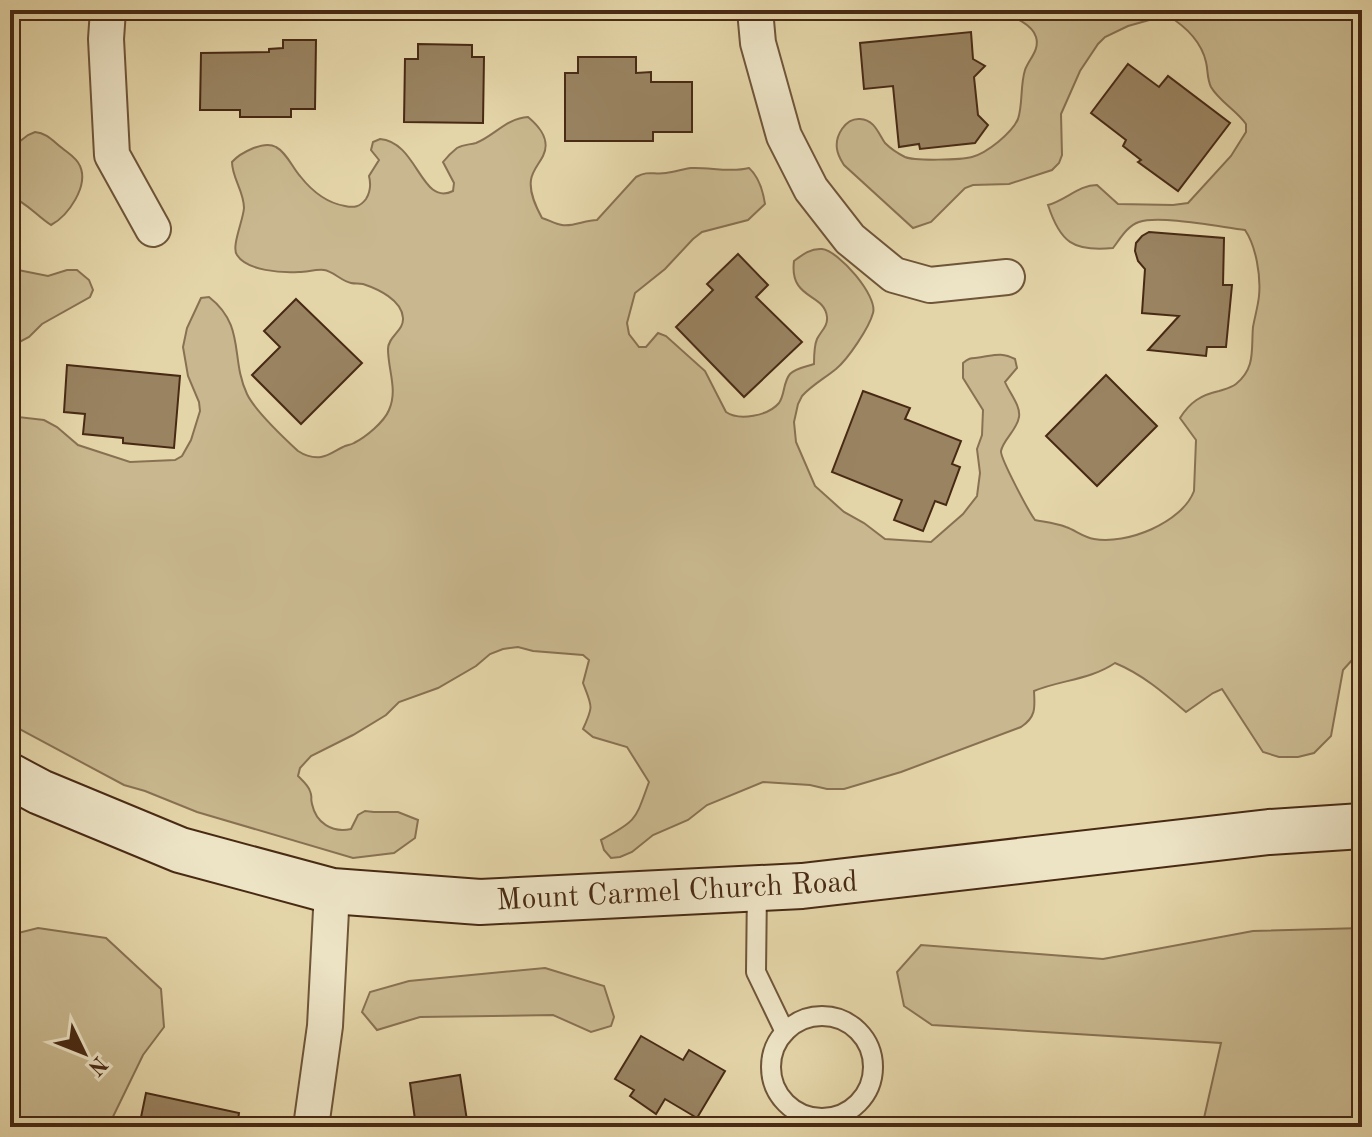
<svg xmlns="http://www.w3.org/2000/svg" width="1372" height="1137" font-family="'Old Standard TT',serif">
	<style>
		.green { fill: #c9b88f; stroke: #887152; stroke-width: 2 }
		.building { fill: #998361; stroke: #482a14; stroke-width: 2 }
		.lines { fill: none; stroke-linecap: round; stroke-linejoin: round }
		.lane-casing { stroke: #6f5539; stroke-width: 22 }
		.street-casing { stroke: #6f5539; stroke-width: 38 }
		.secondary-casing { stroke: #482a14; stroke-width: 48 }
		.lane { stroke: #ede4c6; stroke-width: 18 }
		.street { stroke: #ede4c6; stroke-width: 34 }
		.secondary { stroke: #ede4c6; stroke-width: 44 }
		.labels { text-anchor: middle; stroke-width: 6; stroke-linejoin: round; paint-order: stroke }
		.street-label { font-size: 30px; fill: #482a14; stroke: #ede4c6 }
	</style>
	<rect width="100%" height="100%" fill="#e4d5a8"/>
	<filter id="stains"><feTurbulence type="fractalNoise" baseFrequency=".0025" numOctaves="4"/><feColorMatrix values="0 0 0 0 .2 0 0 0 0 .09 0 0 0 0 .02 0 0 0 .5 -.17"/></filter>
	<radialGradient id="worn" r=".72"><stop offset=".6" stop-color="#630" stop-opacity="0"/><stop offset="1" stop-color="#630" stop-opacity=".3"/></radialGradient>
	<!-- green -->
	<g class="green">
		<path d="M997 10H1362V649L1343 670 1331 736 1314 753 1298 757H1279L1263 752 1222 689 1213 693 1186 712C1164 693 1142 674 1115 663 1090 680 1060 680 1034 691 1035 708 1036 717 1021 727L901 772 844 789H827L810 785 763 782 707 805 688 820 653 835 632 852 620 857 611 858 604 850 601 840C638 820 635 820 649 782L627 747 593 737 583 729C594 705 592 707 583 683L589 660 583 655 533 651 518 647 503 649 490 654 476 666 438 688 399 702 386 715 353 735 311 756 300 768 298 776C303 781 308 785 310 791 313 799 310 796 312 804 316 823 332 833 351 829L358 815 365 811 374 812H398L418 820 415 838 394 853 353 858 197 812 145 791 124 785 10 724V416L44 420 57 427 78 445 130 462 175 460 182 456 191 440 200 411 199 402 188 376 183 347 187 328 201 298 209 297C246 326 230 358 247 394 255 411 284 438 298 451 304 455 312 458 321 457 329 456 336 450 343 447 346 445 351 445 354 443 366 437 384 422 389 410 398 390 388 370 388 349 388 336 404 331 403 318 402 300 378 289 363 284 359 283 355 284 351 283 341 281 333 271 324 270 316 269 307 272 299 272 282 273 247 271 237 255 231 247 243 221 244 208 244 191 232 178 232 162 240 153 264 140 276 147 287 153 292 167 300 176 311 190 327 203 345 206 354 208 360 207 366 199 371 191 371 184 369 176L379 160 371 150 373 142 380 139C418 142 421 207 453 191L454 183 443 162C447 157 452 152 457 148 464 144 469 145 476 143 494 136 507 118 528 117 540 127 551 140 543 156 539 164 532 171 531 180 529 193 536 207 542 218 549 220 555 224 562 225 573 227 585 220 597 220L636 177C649 170 653 175 666 173 675 172 683 169 691 168 710 167 730 173 749 168 759 177 763 191 765 204L748 220 702 232 693 239 665 269 635 293 627 323 629 334 639 347H646L658 333 666 336 705 371 726 412C739 421 768 416 779 403 785 395 783 382 790 374 796 368 806 367 814 364 814 356 814 346 817 339 821 331 828 326 827 317 825 293 789 300 794 261 802 255 811 248 822 249 839 251 878 296 873 313 869 328 848 359 836 369 825 378 812 385 802 396L798 404 794 422 796 442 815 486 844 512 864 523 885 539 931 542 963 514 977 496 980 473 977 449 982 435 983 410 963 378V363C971 356 973 359 982 357 995 355 1002 352 1015 359L1017 368 1005 382C1009 392 1021 406 1019 417 1017 430 1003 440 1001 451 1000 458 1029 512 1035 520 1045 522 1056 523 1066 527 1075 530 1083 537 1094 539 1126 545 1182 523 1194 491L1196 440 1180 418C1190 402 1201 395 1219 391 1225 389 1231 388 1236 384 1256 368 1251 349 1253 327 1255 316 1258 306 1259 296 1261 276 1256 246 1245 230 1220 227 1160 215 1139 222 1127 226 1120 239 1113 248 1073 252 1060 242 1048 205 1066 200 1079 185 1097 185L1118 204 1173 205 1188 203 1231 156 1246 132V124C1236 110 1219 101 1211 87 1207 79 1208 70 1206 62 1201 40 1185 26 1167 15L1128 26 1105 37 1098 44 1080 71 1061 114 1062 155 1059 163 1052 170 1009 184 973 185 965 188 931 222 913 228 844 165C841 160 838 156 837 149 835 136 845 118 860 119 875 120 878 133 885 143 890 148 899 154 905 157 914 161 961 160 972 157 987 153 1012 133 1018 119 1023 104 1020 86 1025 70 1029 59 1040 50 1036 37 1032 23 1009 15 997 10Z"/>
		<path d="M35 132C47 133 53 141 62 148 68 153 77 158 80 166 89 186 68 216 51 225 37 216 26 202 10 196V149L28 135Z"/>
		<path d="M18 270 48 276 67 270H77L89 280 93 290 90 297 42 324 29 337 10 347C10 331 12 333 16 321 20 306 12 288 10 273Z"/>
		<path d="M38 928 106 938 161 989 164 1027 143 1055 108 1127H10V935Z"/>
		<path d="M1362 928V1127H1202L1221 1043 932 1025 904 1006 897 972 921 945 1103 959 1253 931Z"/>
		<path d="M545 968 604 986 614 1017 611 1026 591 1032 553 1015 420 1017 377 1030 362 1012 370 992 409 981Z"/>
	</g>
	<!-- building -->
	<g class="building">
		<path d="M971 32 973 59 985 66 974 77 978 115 988 125 975 143 920 149 919 144 899 147 893 86 864 89 860 43Z"/>
		<path d="M283 40H316L315 109H291V117H240V110H200L201 53 269 52V49L283 48Z"/>
		<path d="M418 44 472 45V57H484L483 123 404 122 405 59H418Z"/>
		<path d="M578 57H636V73L651 72V82H692V132H653V141H565V73H578Z"/>
		<path d="M1128 64 1159 87 1168 76 1230 123 1178 191 1138 162 1141 160 1123 146 1126 140 1091 113Z"/>
		<path d="M1149 232 1224 238 1223 285H1232L1226 347H1207L1206 356 1148 350 1179 316 1142 313 1145 269 1138 261 1135 251 1136 243 1142 236Z"/>
		<path d="M738 254 768 285 756 297 802 342 744 397 676 327 713 290 707 284Z"/>
		<path d="M296 299 362 363 301 424 252 375 280 347 264 331Z"/>
		<path d="M67 365 180 376 174 448 123 443V438L83 434 85 414 64 412Z"/>
		<path d="M1106 375 1157 426 1097 486 1046 436Z"/>
		<path d="M863 391 910 408 905 419 961 441 952 464 960 467 946 505 935 501 923 531 894 520 902 500 832 472Z"/>
		<path d="M641 1036 683 1060 689 1050 725 1071 697 1118 665 1099 656 1114 630 1096 634 1090 615 1079Z"/>
		<path d="M460 1075 468 1127H416L410 1083Z"/>
		<path d="M146 1093 239 1113 237 1127H139Z"/>
	</g>
	<g class="lines">
		<defs>
			<g id="lane">
				<path d="M757 888 756 972 785 1032"/>
				<circle cx="822" cy="1067" r="51"/>
			</g>
			<g id="street">
				<path d="M108 10 106 39 112 155 153 229"/>
				<path d="M755 10 758 43 784 136 811 189 850 239 894 275 930 285 1007 277"/>
				<path d="M311 1127 325 1026 332 891"/>
			</g>
			<path id="secondary" d="M10 776 40 792 180 850 332 891 480 902 802 886 1269 832 1362 826"/>
		</defs>
		<!-- lane casing -->
		<use href="#lane" class="lane-casing"/>
		<!-- street casing -->
		<use href="#street" class="street-casing"/>
		<!-- secondary casing -->
		<use href="#secondary" class="secondary-casing"/>
		<!-- lane -->
		<use href="#lane" class="lane"/>
		<!-- street -->
		<use href="#street" class="street"/>
		<!-- secondary -->
		<use href="#secondary" class="secondary"/>
	</g>
	<g class="labels">
		<!-- street labels -->
		<g class="street-label">
			<text transform="translate(677 890) rotate(-3)" y="10">Mount Carmel Church Road</text>
		</g>
	</g>
	<!-- margin -->
	<rect width="1372" height="1137" fill="none" stroke="#e4d5a8" stroke-width="40"/>
	<rect x="12" y="12" width="1348" height="1113" fill="none" stroke="#482a14" stroke-width="4"/>
	<rect x="20" y="20" width="1332" height="1097" fill="none" stroke="#482a14" stroke-width="2"/>
	<!-- north arrow -->
	<g transform="translate(84 1053) rotate(133)" stroke="#ede4c6" stroke-width="6" paint-order="stroke">
	<path d="M0-6L14 30L0 20L-14 30Z" fill="#482a14"/>
	<text y="-12" font-size="22" font-weight="bold" text-anchor="middle" fill="#482a14">N</text>
	</g>
	<rect width="100%" height="100%" filter="url(#stains)"/>
	<rect width="100%" height="100%" fill="url(#worn)"/>
</svg>
